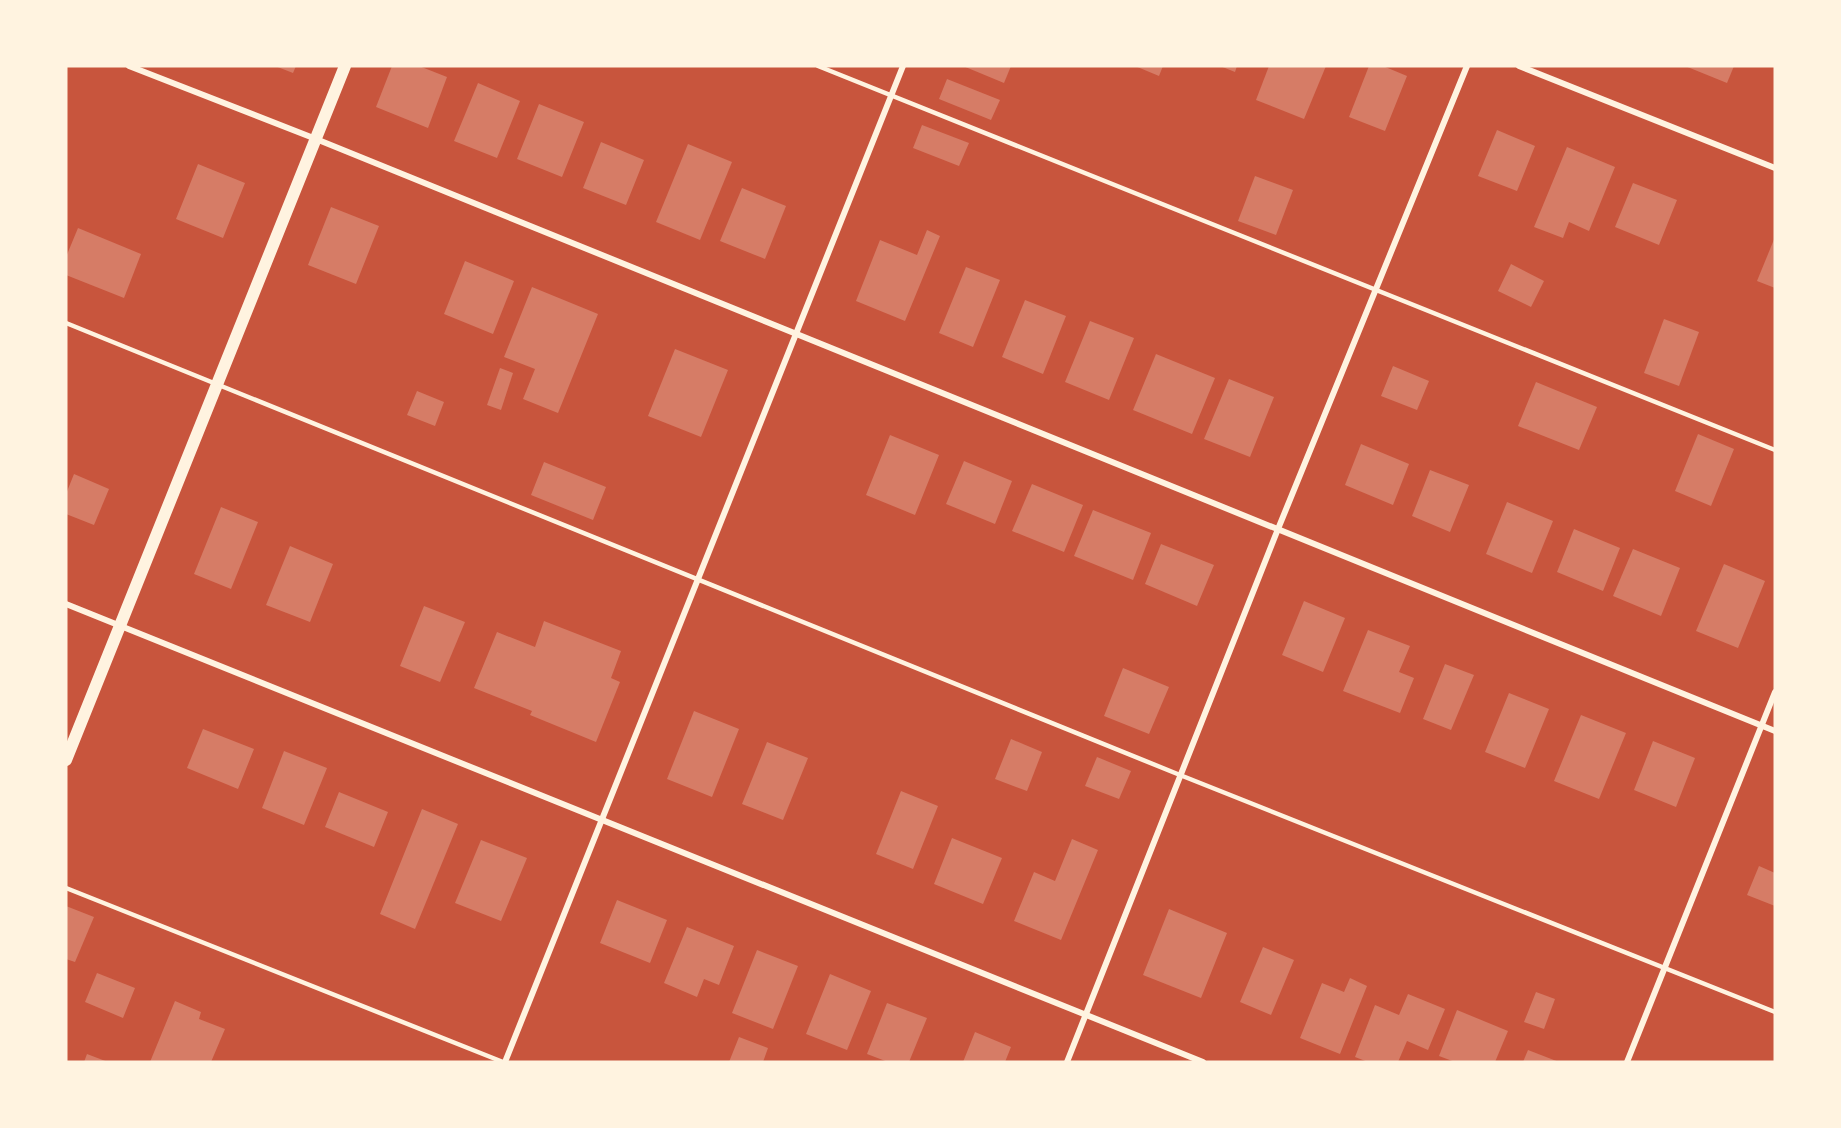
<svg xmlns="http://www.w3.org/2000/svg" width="1841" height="1128" font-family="Jost,sans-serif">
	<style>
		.building { fill: #d67c66 }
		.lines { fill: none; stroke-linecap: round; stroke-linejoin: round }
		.service { stroke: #fff3e0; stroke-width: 4.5 }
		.minor { stroke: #fff3e0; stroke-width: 6 }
		.secondary { stroke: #fff3e0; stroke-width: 12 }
	</style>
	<rect width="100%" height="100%" fill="#c8553d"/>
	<!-- building -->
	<g class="building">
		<path d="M275 66H296L293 73Z"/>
		<path d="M392 66H419L447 77 428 128 376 107Z"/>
		<path d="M963 66H1011L1004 83Z"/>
		<path d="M1135 66H1163L1159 76Z"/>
		<path d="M1220 66H1237L1235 72Z"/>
		<path d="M1269 66H1326L1304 119 1256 100Z"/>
		<path d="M1369 66H1383L1407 76 1385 131 1349 117Z"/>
		<path d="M1685 66H1734L1727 83Z"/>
		<path d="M947 79 1000 100 991 120 939 99Z"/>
		<path d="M478 83 520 101 497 158 454 141Z"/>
		<path d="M539 104 584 122 562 177 517 159Z"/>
		<path d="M922 125 969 143 959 166 913 148Z"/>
		<path d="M1497 130 1535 146 1517 191 1478 176Z"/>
		<path d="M601 142 644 160 626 205 583 188Z"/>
		<path d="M688 144 732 162 700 240 656 222Z"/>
		<path d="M1567 147 1615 167 1589 231 1569 222 1563 238 1534 227Z"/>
		<path d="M198 164 245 183 223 238 176 219Z"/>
		<path d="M1255 176 1293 190 1276 235 1238 221Z"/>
		<path d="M1633 183 1677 200 1659 245 1615 227Z"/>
		<path d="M742 188 786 206 765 259 720 241Z"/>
		<path d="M331 207 379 226 356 284 308 265Z"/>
		<path d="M78 228 141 254 124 298 66 275V257Z"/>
		<path d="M927 230 940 236 905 321 856 301 880 240 917 255Z"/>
		<path d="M1775 237V288L1757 281Z"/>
		<path d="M465 261 514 281 493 334 444 314Z"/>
		<path d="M1511 264 1544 281 1531 307 1498 291Z"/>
		<path d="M966 267 1000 280 973 347 939 333Z"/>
		<path d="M532 287 598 314 558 413 523 399 535 369 504 357Z"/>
		<path d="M1025 300 1066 316 1043 374 1002 357Z"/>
		<path d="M1664 319 1699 332 1679 386 1644 373Z"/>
		<path d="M1090 321 1134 338 1109 400 1065 382Z"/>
		<path d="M675 349 728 370 701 437 648 416Z"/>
		<path d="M1156 354 1215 378 1192 434 1133 410Z"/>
		<path d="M1393 366 1429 381 1417 410 1381 396Z"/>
		<path d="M500 368 513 373 501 410 487 405Z"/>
		<path d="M1229 379 1274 397 1250 457 1204 439Z"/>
		<path d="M1536 382 1597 407 1579 450 1518 426Z"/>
		<path d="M417 391 444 402 435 426 407 415Z"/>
		<path d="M1698 434 1734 449 1711 506 1675 491Z"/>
		<path d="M890 435 939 455 915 515 866 495Z"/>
		<path d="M1361 444 1409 464 1393 505 1345 485Z"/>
		<path d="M964 461 1012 481 995 524 946 504Z"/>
		<path d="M544 462 606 487 593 520 531 495Z"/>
		<path d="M1430 470 1469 485 1450 532 1412 516Z"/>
		<path d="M74 474 109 489 94 525 66 514V494Z"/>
		<path d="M1032 484 1083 505 1064 552 1012 531Z"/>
		<path d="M1507 502 1553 521 1532 573 1486 554Z"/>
		<path d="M221 507 258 522 231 589 194 574Z"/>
		<path d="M1093 510 1151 533 1133 580 1074 556Z"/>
		<path d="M1574 529 1620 548 1603 591 1557 572Z"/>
		<path d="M1161 544 1214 565 1197 606 1145 584Z"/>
		<path d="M290 546 333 564 310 622 266 605Z"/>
		<path d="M1633 549 1680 568 1661 616 1613 596Z"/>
		<path d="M1724 564 1765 581 1738 648 1696 631Z"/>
		<path d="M1304 601 1345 618 1323 672 1282 655Z"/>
		<path d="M424 606 465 622 440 682 400 666Z"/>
		<path d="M544 621 621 651 611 678 620 682 596 742 530 715 532 711 474 688 497 632 535 647Z"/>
		<path d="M1368 630 1410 646 1399 672 1414 678 1400 713 1343 691Z"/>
		<path d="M1445 664 1474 675 1451 730 1423 719Z"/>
		<path d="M1123 668 1169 687 1149 734 1104 716Z"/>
		<path d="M1509 693 1549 709 1525 768 1485 752Z"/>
		<path d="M694 711 739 729 712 797 667 779Z"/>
		<path d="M1581 715 1626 733 1599 799 1554 781Z"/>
		<path d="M203 729 254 749 238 789 187 768Z"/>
		<path d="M1011 739 1042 752 1027 791 995 779Z"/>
		<path d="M1653 741 1695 758 1676 807 1634 790Z"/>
		<path d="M767 742 808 758 783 820 742 804Z"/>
		<path d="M284 751 327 768 304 825 262 808Z"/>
		<path d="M1097 757 1131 771 1119 799 1085 786Z"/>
		<path d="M901 791 938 806 913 869 876 854Z"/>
		<path d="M339 792 388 812 374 847 325 827Z"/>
		<path d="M422 809 458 824 415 929 380 914Z"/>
		<path d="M952 838 1002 858 983 904 934 884Z"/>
		<path d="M1072 839 1098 850 1061 940 1014 921 1034 872 1055 881Z"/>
		<path d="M481 840 527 858 501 921 455 903Z"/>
		<path d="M1759 866 1775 873V906L1747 895Z"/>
		<path d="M617 900 667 920 650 963 600 943Z"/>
		<path d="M66 906 94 917 75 962 66 959Z"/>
		<path d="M1169 909 1227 933 1201 998 1143 975Z"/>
		<path d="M687 927 734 946 719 985 704 979 697 997 664 983Z"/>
		<path d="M1263 947 1294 960 1271 1015 1240 1002Z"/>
		<path d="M757 950 798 966 773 1029 732 1013Z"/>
		<path d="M97 973 135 988 123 1018 85 1002Z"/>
		<path d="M830 974 871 991 847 1050 806 1034Z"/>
		<path d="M1350 978 1367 986 1340 1054 1300 1038 1322 983 1344 992Z"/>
		<path d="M1536 992 1555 999 1544 1029 1524 1022Z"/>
		<path d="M1408 994 1445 1009 1428 1050 1407 1041 1398 1062H1368L1355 1057 1375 1005 1399 1015Z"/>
		<path d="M175 1001 201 1012 199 1019 225 1029 211 1062H150Z"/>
		<path d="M887 1003 927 1018 909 1062H888L867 1054Z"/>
		<path d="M1457 1010 1508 1031 1495 1062H1455L1439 1056Z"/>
		<path d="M975 1032 1011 1047 1005 1062H963Z"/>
		<path d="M739 1037 768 1048 763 1062H729Z"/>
		<path d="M1528 1050 1559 1062H1523Z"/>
		<path d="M87 1054 108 1062H84Z"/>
	</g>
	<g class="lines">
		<!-- service -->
		<g class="service">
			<path d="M818 66 1775 450"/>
			<path d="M66 323 1180 775 1775 1012"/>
			<path d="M66 888 503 1062"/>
		</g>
		<!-- minor -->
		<g class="minor">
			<path d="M129 66 316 139 1775 731"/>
			<path d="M1519 66 1775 168"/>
			<path d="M66 604 1203 1062"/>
			<path d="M505 1062 903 66"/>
			<path d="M1067 1062 1278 529 1467 66"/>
			<path d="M1627 1062 1775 692"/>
		</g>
		<!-- secondary -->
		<path class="secondary" d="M66 760 345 66"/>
	</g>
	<!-- border -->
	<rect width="1841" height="1128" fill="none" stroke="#fff3e0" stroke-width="135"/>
</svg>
